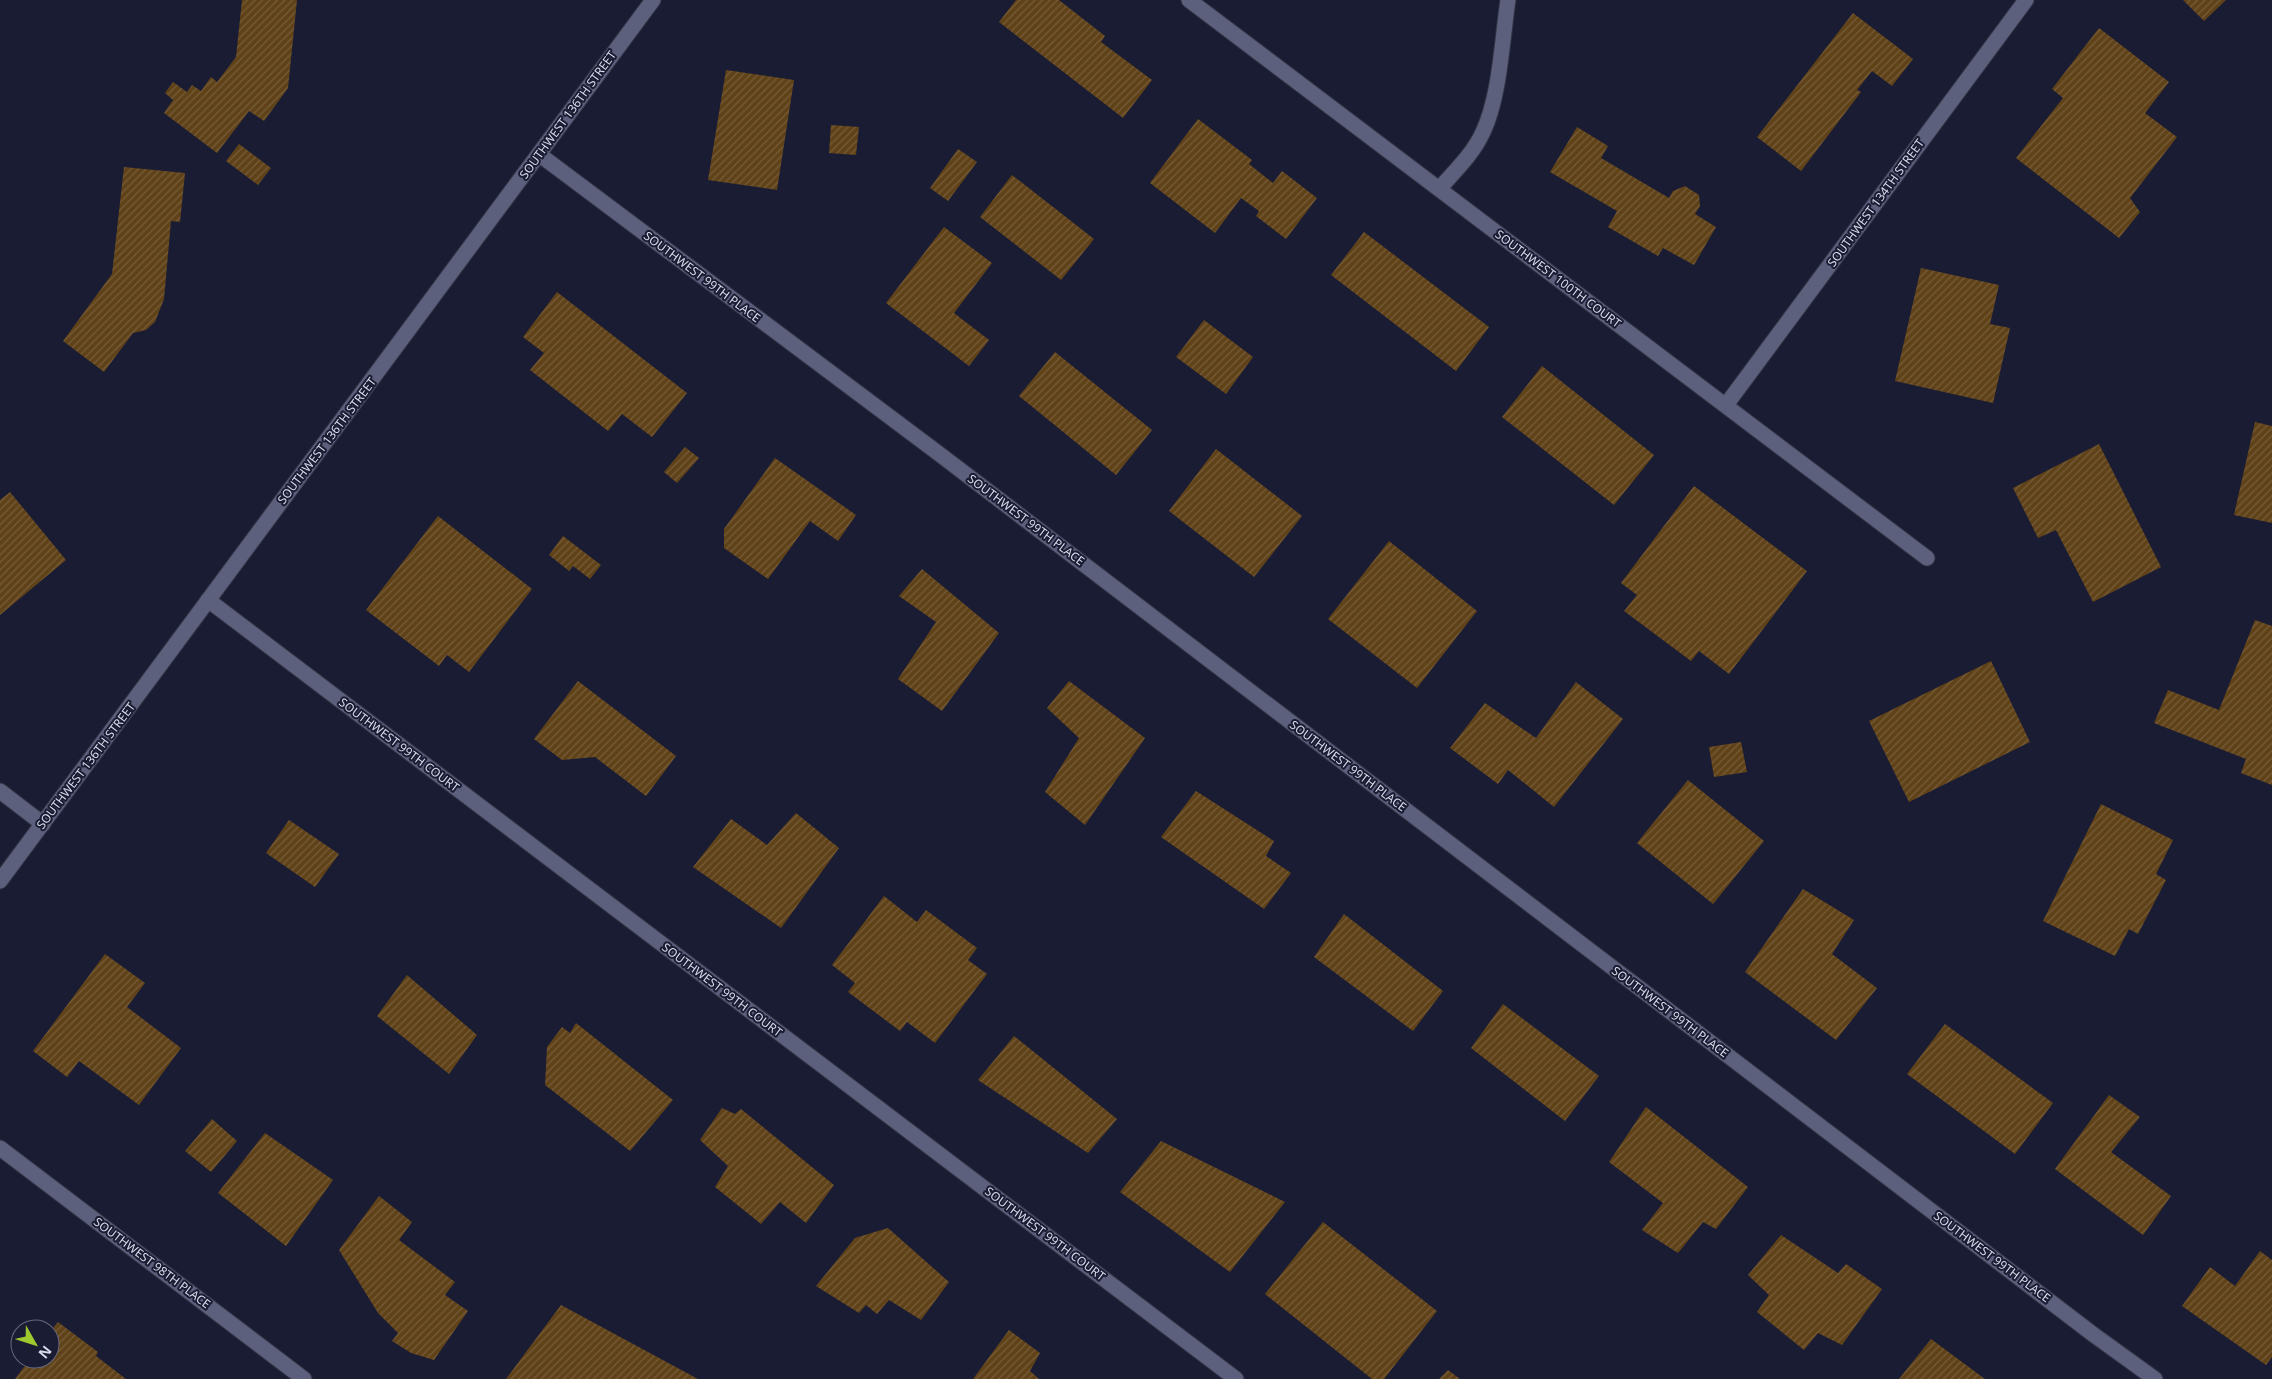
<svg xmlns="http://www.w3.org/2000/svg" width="2272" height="1379" font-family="'Noto Sans',sans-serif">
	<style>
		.building { fill: url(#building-hatch) }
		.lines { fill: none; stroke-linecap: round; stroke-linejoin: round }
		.street-casing { stroke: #343548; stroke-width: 17 }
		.secondary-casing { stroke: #343548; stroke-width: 17 }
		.street { stroke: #5d607c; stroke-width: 15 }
		.secondary { stroke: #5d607c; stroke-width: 15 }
		.labels { text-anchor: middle; stroke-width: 4; stroke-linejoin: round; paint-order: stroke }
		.street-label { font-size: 12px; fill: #d9dbec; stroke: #1a1c33 }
	</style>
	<defs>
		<pattern id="building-hatch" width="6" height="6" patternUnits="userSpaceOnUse" patternTransform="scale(1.25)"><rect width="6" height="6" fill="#604218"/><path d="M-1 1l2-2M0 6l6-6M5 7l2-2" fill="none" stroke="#765d3a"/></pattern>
	</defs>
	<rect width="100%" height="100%" fill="#1a1c33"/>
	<!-- building -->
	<g class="building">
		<path d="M242 0H297L288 88 264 121 249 111 217 153 164 113 173 100 165 93 173 82 187 92 192 85 201 91 211 77 217 82 236 57Z"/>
		<path d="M1016 0H1059L1105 36 1101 42 1152 80 1123 118 999 22Z"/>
		<path d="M2183 0H2226L2204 21Z"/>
		<path d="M1853 13 1913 59 1892 86 1872 71 1857 90 1861 92 1801 171 1757 137Z"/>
		<path d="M2099 28 2169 82 2145 113 2177 137 2130 198 2140 212 2119 238 2016 158 2063 98 2052 89Z"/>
		<path d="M726 70 794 80 777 190 708 180Z"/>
		<path d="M1198 119 1252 160 1249 164 1273 183 1282 171 1317 198 1286 239 1256 216 1259 211 1241 198 1215 233 1150 183Z"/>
		<path d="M831 125 859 127 856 155 829 153Z"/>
		<path d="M1577 127 1608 146 1601 158 1669 198 1673 191 1685 186 1699 195 1700 206 1695 214 1716 227 1694 265 1663 248 1658 256 1608 227 1617 211 1550 172Z"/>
		<path d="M239 144 271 168 258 185 226 161Z"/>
		<path d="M958 149 977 162 948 201 930 188Z"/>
		<path d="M124 167 185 173 180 222 171 221 164 299 155 322 146 330 133 333 104 372 63 341 112 274Z"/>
		<path d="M1012 175 1094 239 1061 280 980 217Z"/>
		<path d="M944 227 992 263 954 313 989 340 969 366 886 303Z"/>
		<path d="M1364 232 1489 327 1456 371 1331 275Z"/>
		<path d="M1921 268 1999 285 1990 324 2010 328 1993 403 1895 381Z"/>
		<path d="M557 292 687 393 652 437 622 414 608 431 530 370 544 353 523 337Z"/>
		<path d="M1204 320 1253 357 1226 394 1176 357Z"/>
		<path d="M1055 352 1152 430 1116 475 1019 396Z"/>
		<path d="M1542 366 1654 455 1614 505 1502 417Z"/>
		<path d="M2255 422 2272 426V523L2234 515Z"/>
		<path d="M2099 444 2161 567 2093 602 2056 530 2038 538 2013 488Z"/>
		<path d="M685 447 699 458 677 483 664 472Z"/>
		<path d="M1216 449 1302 516 1254 577 1169 511Z"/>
		<path d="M775 458 856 515 838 541 810 521 768 579 724 548V529Z"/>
		<path d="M1694 486 1807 571 1729 674 1699 651 1691 661 1624 611 1637 595 1621 583Z"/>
		<path d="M10 492 66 560 0 615V500Z"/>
		<path d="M438 516 532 589 469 672 447 655 439 666 366 610Z"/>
		<path d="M563 536 601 565 590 579 573 566 569 571 549 555Z"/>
		<path d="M1389 541 1477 611 1417 688 1328 619Z"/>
		<path d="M922 569 999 633 942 711 898 679 936 622 899 596Z"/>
		<path d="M2255 620 2272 626V785L2241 773 2246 759 2154 723 2168 690 2219 710Z"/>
		<path d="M1991 661 2030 742 1909 802 1869 721Z"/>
		<path d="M578 681 676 756 646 796 595 757 562 760 534 739Z"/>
		<path d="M1069 681 1145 738 1085 825 1045 792 1079 738 1047 708Z"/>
		<path d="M1576 682 1623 719 1554 807 1508 770 1498 784 1450 748 1485 703 1536 738Z"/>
		<path d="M1741 742 1747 772 1714 777 1709 747Z"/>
		<path d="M1688 780 1764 841 1713 904 1637 843Z"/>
		<path d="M1196 791 1274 841 1266 856 1291 873 1264 909 1161 837Z"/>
		<path d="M2101 804 2173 840 2156 874 2166 880 2138 934 2129 929 2115 956 2043 921Z"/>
		<path d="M796 813 839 848 781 928 693 867 731 819 767 845Z"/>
		<path d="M289 820 339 854 315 887 266 853Z"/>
		<path d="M1803 889 1854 920 1832 954 1877 988 1836 1040 1745 972Z"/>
		<path d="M884 896 917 922 926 910 977 948 968 960 987 974 935 1043 907 1022 900 1031 848 992 855 983 832 965Z"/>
		<path d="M1344 914 1443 991 1413 1031 1314 957Z"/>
		<path d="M105 954 145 983 127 1007 181 1048 139 1105 79 1061 67 1077 33 1051Z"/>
		<path d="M407 975 477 1035 449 1074 377 1016Z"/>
		<path d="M1503 1004 1599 1076 1565 1121 1471 1048Z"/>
		<path d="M576 1023 673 1100 630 1151 545 1085 547 1047 562 1027 570 1033Z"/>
		<path d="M1945 1024 2053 1103 2015 1154 1907 1074Z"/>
		<path d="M1014 1036 1117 1119 1088 1153 978 1080Z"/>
		<path d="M2109 1095 2140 1117 2111 1152 2171 1196 2143 1235 2055 1169Z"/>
		<path d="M1646 1107 1748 1187 1716 1229 1703 1222 1678 1253 1642 1230 1663 1203 1609 1162Z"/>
		<path d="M722 1108 735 1114 741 1109 834 1185 806 1223 780 1202 761 1224 715 1187 728 1166 700 1140Z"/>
		<path d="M212 1119 237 1141 211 1172 185 1151Z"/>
		<path d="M265 1133 333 1180 286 1246 218 1193Z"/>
		<path d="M1161 1141 1285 1202 1230 1272 1120 1192Z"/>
		<path d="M379 1196 412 1222 399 1240 455 1282 445 1295 468 1311 434 1360 411 1353 392 1341 398 1333 378 1313 339 1250Z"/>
		<path d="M1323 1222 1437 1311 1384 1379H1372L1265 1294Z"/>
		<path d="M888 1228 949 1282 921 1320 889 1300 877 1314 866 1305 859 1313 816 1286 855 1238Z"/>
		<path d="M1781 1235 1838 1273 1846 1264 1882 1289 1842 1345 1818 1333 1804 1350 1757 1312 1769 1295 1748 1275Z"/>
		<path d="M2260 1251 2272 1260V1357L2266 1365 2182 1306 2210 1267 2235 1286Z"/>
		<path d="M561 1305 698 1379H506Z"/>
		<path d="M58 1322 98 1352 96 1356 126 1379H15L30 1359H50V1332Z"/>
		<path d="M1009 1330 1040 1353 1030 1371 1039 1379H973Z"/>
		<path d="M1931 1339 1985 1379H1899Z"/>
		<path d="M1448 1370 1460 1379H1439Z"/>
	</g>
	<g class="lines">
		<defs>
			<g id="street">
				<path d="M1189 0 1927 558"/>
				<path d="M540 155 938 453 2094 1335 2155 1379"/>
				<path d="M1439 189C1455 171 1473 154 1483 132 1500 96 1502 40 1508 0"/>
				<path d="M1726 405 2026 0"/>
				<path d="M208 600 1236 1379"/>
				<path d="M0 791 43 824"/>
				<path d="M0 1148 304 1379"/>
			</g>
			<path id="secondary" d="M0 881 653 0"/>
		</defs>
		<!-- street casing -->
		<use href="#street" class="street-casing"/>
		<!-- secondary casing -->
		<use href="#secondary" class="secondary-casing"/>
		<!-- street -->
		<use href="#street" class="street"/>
		<!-- secondary -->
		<use href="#secondary" class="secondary"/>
	</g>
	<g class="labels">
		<!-- street labels -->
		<g class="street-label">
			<text transform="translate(568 115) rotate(-54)" y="4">SOUTHWEST 136TH STREET</text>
			<text transform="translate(1876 203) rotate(-54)" y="4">SOUTHWEST 134TH STREET</text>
			<text transform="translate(702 277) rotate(37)" y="4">SOUTHWEST 99TH PLACE</text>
			<text transform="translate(1558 279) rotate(37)" y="4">SOUTHWEST 100TH COURT</text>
			<text transform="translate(327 441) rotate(-53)" y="4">SOUTHWEST 136TH STREET</text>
			<text transform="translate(1026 520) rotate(37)" y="4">SOUTHWEST 99TH PLACE</text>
			<text transform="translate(399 745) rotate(37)" y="4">SOUTHWEST 99TH COURT</text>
			<text transform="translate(86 766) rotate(-53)" y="4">SOUTHWEST 136TH STREET</text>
			<text transform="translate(1348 766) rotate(37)" y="4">SOUTHWEST 99TH PLACE</text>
			<text transform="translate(722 990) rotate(37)" y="4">SOUTHWEST 99TH COURT</text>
			<text transform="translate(1670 1012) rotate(37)" y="4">SOUTHWEST 99TH PLACE</text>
			<text transform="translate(1045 1234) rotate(37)" y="4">SOUTHWEST 99TH COURT</text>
			<text transform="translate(1992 1257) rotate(37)" y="4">SOUTHWEST 99TH PLACE</text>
			<text transform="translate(152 1263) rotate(37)" y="4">SOUTHWEST 98TH PLACE</text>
		</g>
	</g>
	<!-- north arrow -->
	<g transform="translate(35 1344) rotate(129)"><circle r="24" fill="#1a1c33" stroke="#66687d"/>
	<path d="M0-4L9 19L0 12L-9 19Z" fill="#9eca2f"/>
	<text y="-8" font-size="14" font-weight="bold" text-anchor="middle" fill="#d9dbec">N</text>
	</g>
</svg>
